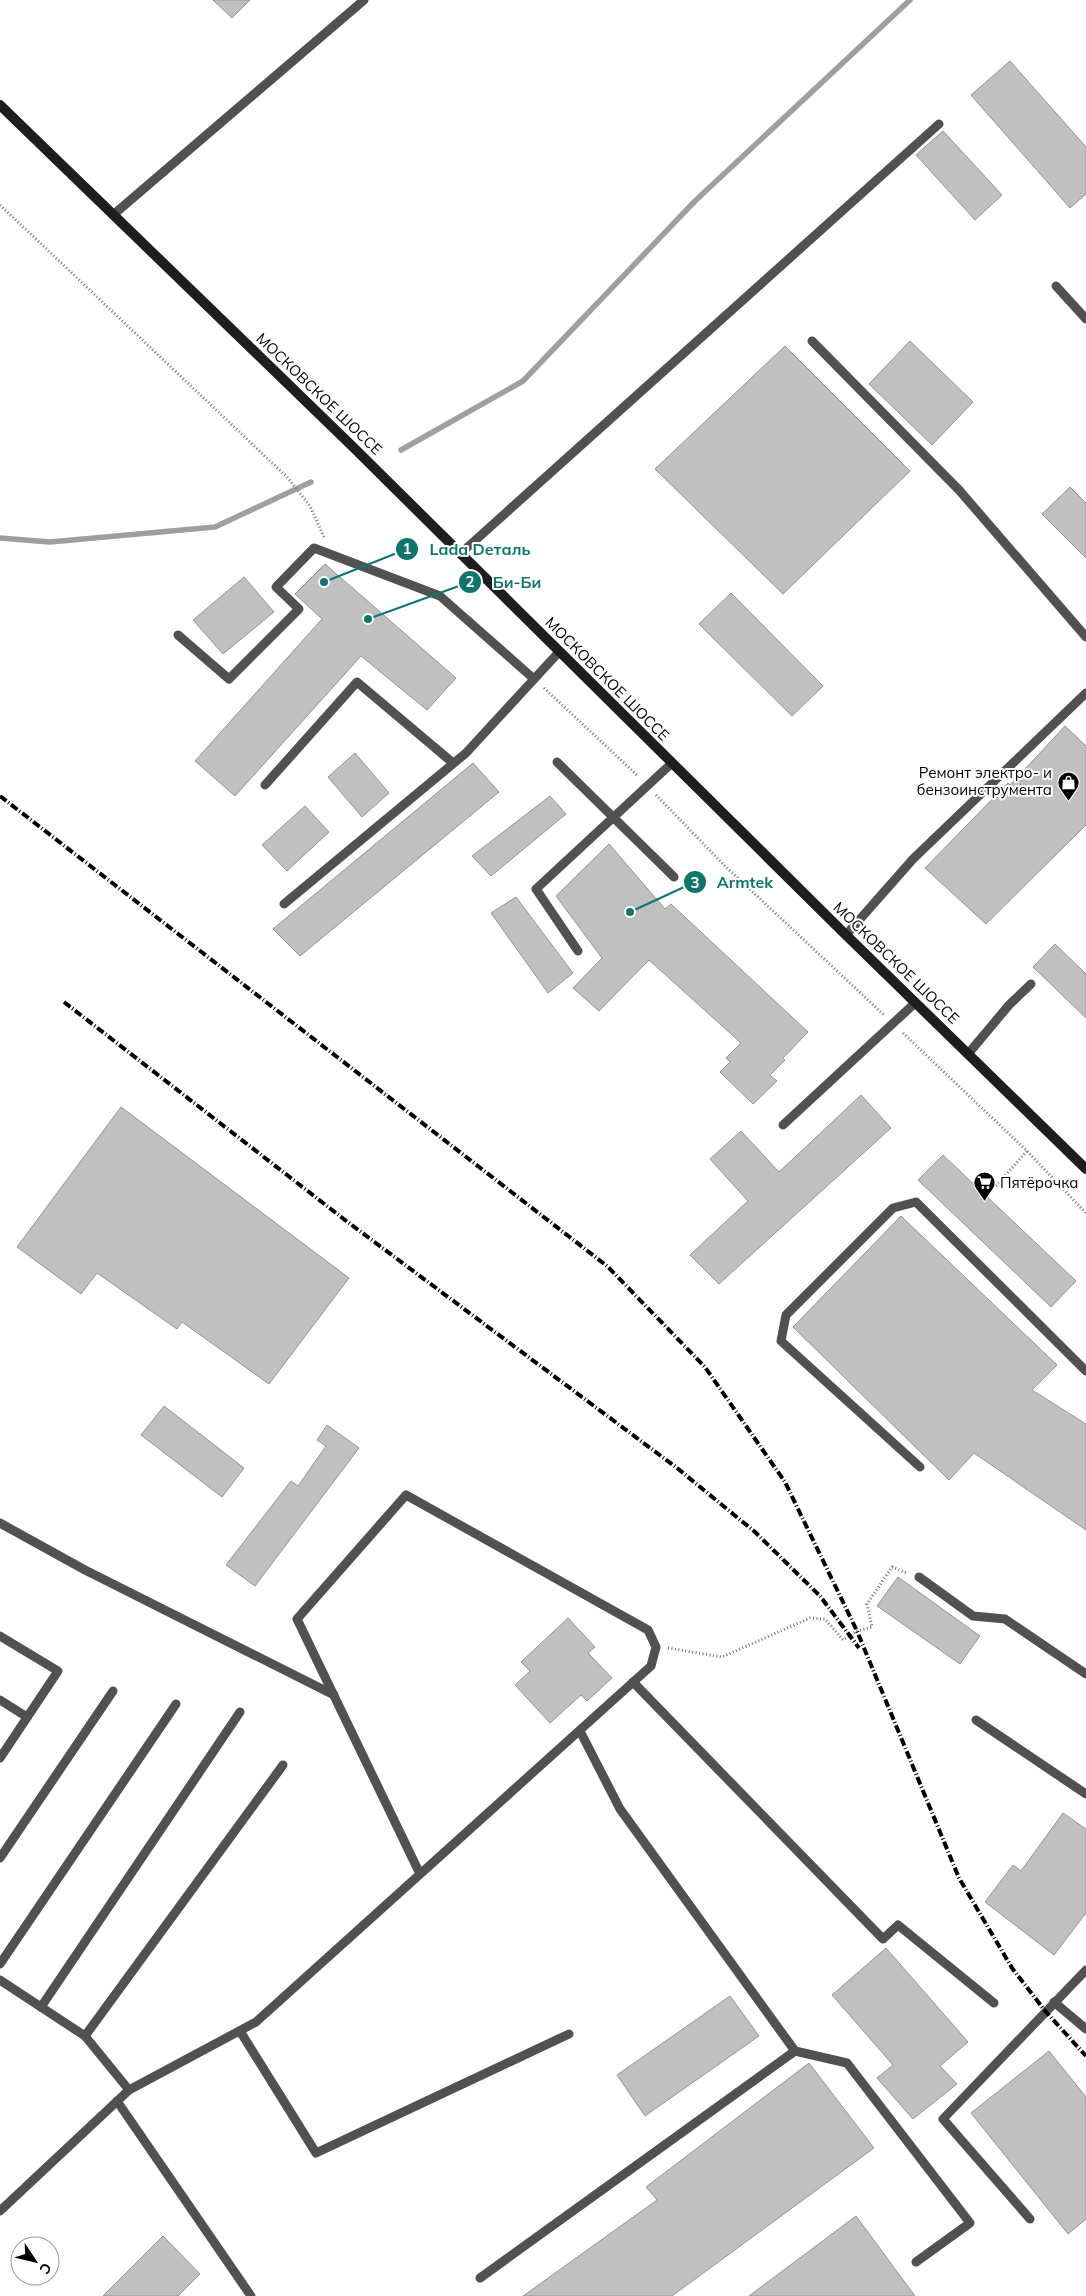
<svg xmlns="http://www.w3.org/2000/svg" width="1086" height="2296" font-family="Mulish,sans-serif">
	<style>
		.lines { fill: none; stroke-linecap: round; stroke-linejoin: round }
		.stream { stroke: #9f9f9f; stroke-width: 5.5 }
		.building { fill: #c0c0c0; stroke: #959595 }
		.path { stroke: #737373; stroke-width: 3; stroke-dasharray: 1 2.5; stroke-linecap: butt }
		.service { stroke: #515151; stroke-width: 9 }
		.secondary { stroke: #1e1e1e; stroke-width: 10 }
		.rail { stroke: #000; stroke-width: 4; stroke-dasharray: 8 2.5 1 2.5; stroke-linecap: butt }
		.labels { text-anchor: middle; stroke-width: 4; stroke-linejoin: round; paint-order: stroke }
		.street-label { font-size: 15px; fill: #000; stroke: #fff }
		.poi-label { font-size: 15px; fill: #000; stroke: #fff; text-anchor: end }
		.leader { fill: none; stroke: #0f766e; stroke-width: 2 }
		.callout-dot { fill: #0f766e; stroke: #fff; stroke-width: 2 }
		.mark-label { font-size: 15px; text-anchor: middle; font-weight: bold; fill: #fff }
		.callout-label { font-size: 16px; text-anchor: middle; font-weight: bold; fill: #0f766e; stroke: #fff; stroke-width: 4; stroke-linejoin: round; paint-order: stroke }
	</style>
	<rect width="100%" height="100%" fill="#fff"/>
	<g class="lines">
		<!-- stream -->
		<g class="stream">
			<path d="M401 450 523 381 695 201 910 0"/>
			<path d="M0 538 50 542 215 527 311 482"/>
		</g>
	</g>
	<!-- building -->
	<g class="building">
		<path d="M213 0H250L232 18Z"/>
		<path d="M1010 61 1086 147V194L1070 208 971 95Z"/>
		<path d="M943 131 1002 195 975 220 916 155Z"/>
		<path d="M910 341 973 402 932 445 869 384Z"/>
		<path d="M785 346 910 471 783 594 655 469Z"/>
		<path d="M1070 487 1086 503V558L1042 514Z"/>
		<path d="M325 564 456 678 427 710 361 656 235 796 195 761 322 619 295 594Z"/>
		<path d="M244 577 274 612 223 654 193 620Z"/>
		<path d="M731 593 823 686 792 716 699 624Z"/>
		<path d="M1065 726 1086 746V825L986 924 925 868 1008 783 1010 785Z"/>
		<path d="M355 753 389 793 362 817 328 777Z"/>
		<path d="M473 763 499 792 300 956 273 929Z"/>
		<path d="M550 796 566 814 491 876 472 856Z"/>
		<path d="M305 806 329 832 287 871 262 845Z"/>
		<path d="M609 844 665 909 671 904 808 1032 783 1058 785 1060 770 1075 777 1081 753 1104 720 1072 730 1062 726 1058 741 1043 649 960 599 1011 573 988 602 958 556 896Z"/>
		<path d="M516 897 573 973 548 993 491 913Z"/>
		<path d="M1055 944 1086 974V1018L1033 967Z"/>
		<path d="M861 1095 891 1128 719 1284 690 1255 748 1201 710 1159 741 1131 779 1172Z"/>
		<path d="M121 1107 349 1278 269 1384 182 1322 177 1329 97 1273 81 1294 17 1247Z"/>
		<path d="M943 1155 1076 1281 1051 1307 918 1180Z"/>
		<path d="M901 1216 1057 1365 1032 1390 1086 1424V1530L974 1453 949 1480 793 1327Z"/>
		<path d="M164 1406 244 1468 222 1497 141 1435Z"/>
		<path d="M327 1425 359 1448 255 1586 226 1565 291 1481 298 1486 326 1446 317 1440Z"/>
		<path d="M898 1577 980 1636 960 1664 877 1606Z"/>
		<path d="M568 1618 595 1647 588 1653 612 1678 587 1701 581 1695 550 1723 515 1685 530 1671 521 1662Z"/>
		<path d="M1063 1813 1086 1829V1913L1054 1955 985 1902 1013 1865 1021 1871Z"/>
		<path d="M886 1948 968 2042 940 2066 957 2084 913 2119 877 2078 893 2065 832 1995Z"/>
		<path d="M730 1996 759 2036 645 2116 617 2075Z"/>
		<path d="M1049 2051 1086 2097V2219L1068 2234 971 2113Z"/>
		<path d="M809 2063 874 2148 672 2296H523L657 2200 646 2187Z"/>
		<path d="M856 2216 915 2296H749Z"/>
		<path d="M163 2236 200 2274 178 2296H103Z"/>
	</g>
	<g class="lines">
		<!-- path -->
		<g class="path">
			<path d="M0 205 288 478 310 506 324 537"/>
			<path d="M544 688 638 776"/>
			<path d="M656 795 726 867 884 1015"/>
			<path d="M903 1033 1027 1151 1086 1213"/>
			<path d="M996 1186 1027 1151"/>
			<path d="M668 1648 722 1657 810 1618 825 1619 843 1640 857 1631 872 1627 867 1604 892 1567 907 1573"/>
		</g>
		<!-- service -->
		<g class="service">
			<path d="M113 215 364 0"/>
			<path d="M1056 286 1086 319"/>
			<path d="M812 341 959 490 1086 637"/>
			<path d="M460 554 939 124"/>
			<path d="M178 635 229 679 299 609 276 587 314 548 440 596 534 679"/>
			<path d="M557 762 674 877"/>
			<path d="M265 785 357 682 453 763"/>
			<path d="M284 904 466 753 559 652"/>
			<path d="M846 935 913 859 1086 693"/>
			<path d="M578 951 536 889 672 763"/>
			<path d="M968 1054 1009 1005 1031 984"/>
			<path d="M783 1125 915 1003"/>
			<path d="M920 1467 781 1341 786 1315 893 1208 916 1202 1086 1371"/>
			<path d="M0 1523 85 1570 334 1695"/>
			<path d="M919 1577 973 1616 1005 1619 1086 1674"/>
			<path d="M0 1636 58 1671 0 1758"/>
			<path d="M633 1682 883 1939 898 1925 994 2003"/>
			<path d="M0 1700 27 1717"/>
			<path d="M976 1720 1086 1794"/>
			<path d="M580 1731 620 1809 795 2051 847 2063 970 2223 916 2262"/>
			<path d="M0 1858 113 1691"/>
			<path d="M0 1964 176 1704"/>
			<path d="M0 1980 85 2036 129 2090"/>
			<path d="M1054 2002 1086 2029"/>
			<path d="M41 2007 240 1712"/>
			<path d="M240 2031 316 2153 569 2034"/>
			<path d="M85 2036 283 1765"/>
			<path d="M117 2101 251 2296"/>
			<path d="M0 2211 129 2090 256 2022 651 1666 656 1647 648 1630 406 1495 297 1619 420 1874"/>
			<path d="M1030 2219 943 2119 1086 1970"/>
			<path d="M480 2278 795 2051"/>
		</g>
		<!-- secondary -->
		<path class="secondary" d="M0 105 351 445 846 935 1086 1169"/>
		<!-- rail -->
		<g class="rail">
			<path d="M0 796 607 1266 705 1367 785 1482 857 1631 959 1878 1012 1968 1046 2012 1086 2056"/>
			<path d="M64 1002 345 1220 677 1468 755 1532 820 1596 859 1648"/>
		</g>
	</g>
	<!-- icons -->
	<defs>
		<symbol id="shop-pin" viewBox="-11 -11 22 30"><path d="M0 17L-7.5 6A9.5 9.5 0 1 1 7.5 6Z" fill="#000" stroke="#fff"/><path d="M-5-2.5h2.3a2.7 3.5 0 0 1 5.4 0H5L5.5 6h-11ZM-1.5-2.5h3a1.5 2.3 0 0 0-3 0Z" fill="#fff"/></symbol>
		<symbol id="supermarket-pin" viewBox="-11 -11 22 30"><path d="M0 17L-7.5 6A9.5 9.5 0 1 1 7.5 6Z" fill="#000" stroke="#fff"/><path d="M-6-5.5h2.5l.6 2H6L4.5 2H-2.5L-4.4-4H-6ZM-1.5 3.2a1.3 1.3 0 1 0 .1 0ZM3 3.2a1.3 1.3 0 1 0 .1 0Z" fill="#fff"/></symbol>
	</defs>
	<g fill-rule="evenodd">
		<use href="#shop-pin" x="1056" y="770" width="25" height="34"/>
		<use href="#supermarket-pin" x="972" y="1170" width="25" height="34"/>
	</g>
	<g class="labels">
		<!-- street labels -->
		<g class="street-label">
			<text transform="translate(319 394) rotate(44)" y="5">МОСКОВСКОЕ ШОССЕ</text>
			<text transform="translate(607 679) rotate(45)" y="5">МОСКОВСКОЕ ШОССЕ</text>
			<text transform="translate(896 963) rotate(44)" y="5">МОСКОВСКОЕ ШОССЕ</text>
		</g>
		<!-- poi labels -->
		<g class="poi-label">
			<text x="1052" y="778">Ремонт электро- и<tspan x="1052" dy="17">бензоинструмента</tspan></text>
			<text x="1000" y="1188" text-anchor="start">Пятёрочка</text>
		</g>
	</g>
	<!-- callouts -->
	<path class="leader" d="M324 582L407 549M368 619L470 582M630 912L695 882"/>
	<g class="callout-dot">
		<circle cx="324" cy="582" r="5"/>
		<circle cx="368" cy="619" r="5"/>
		<circle cx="630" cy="912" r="5"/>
		<circle cx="407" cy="549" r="12"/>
		<circle cx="470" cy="582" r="12"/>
		<circle cx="695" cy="882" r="12"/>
	</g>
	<g class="mark-label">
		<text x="407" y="554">1</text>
		<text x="470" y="587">2</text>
		<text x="695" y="888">3</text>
	</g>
	<g class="callout-label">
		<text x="480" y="555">Lada Dеталь</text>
		<text x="517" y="588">Би-Би</text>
		<text x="745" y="888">Armtek</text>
	</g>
	<!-- north arrow -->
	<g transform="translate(35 2261) rotate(125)"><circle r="24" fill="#ffffff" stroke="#999999"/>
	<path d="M0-4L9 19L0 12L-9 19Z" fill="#000000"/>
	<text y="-8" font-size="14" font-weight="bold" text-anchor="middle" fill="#000000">С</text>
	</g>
</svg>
